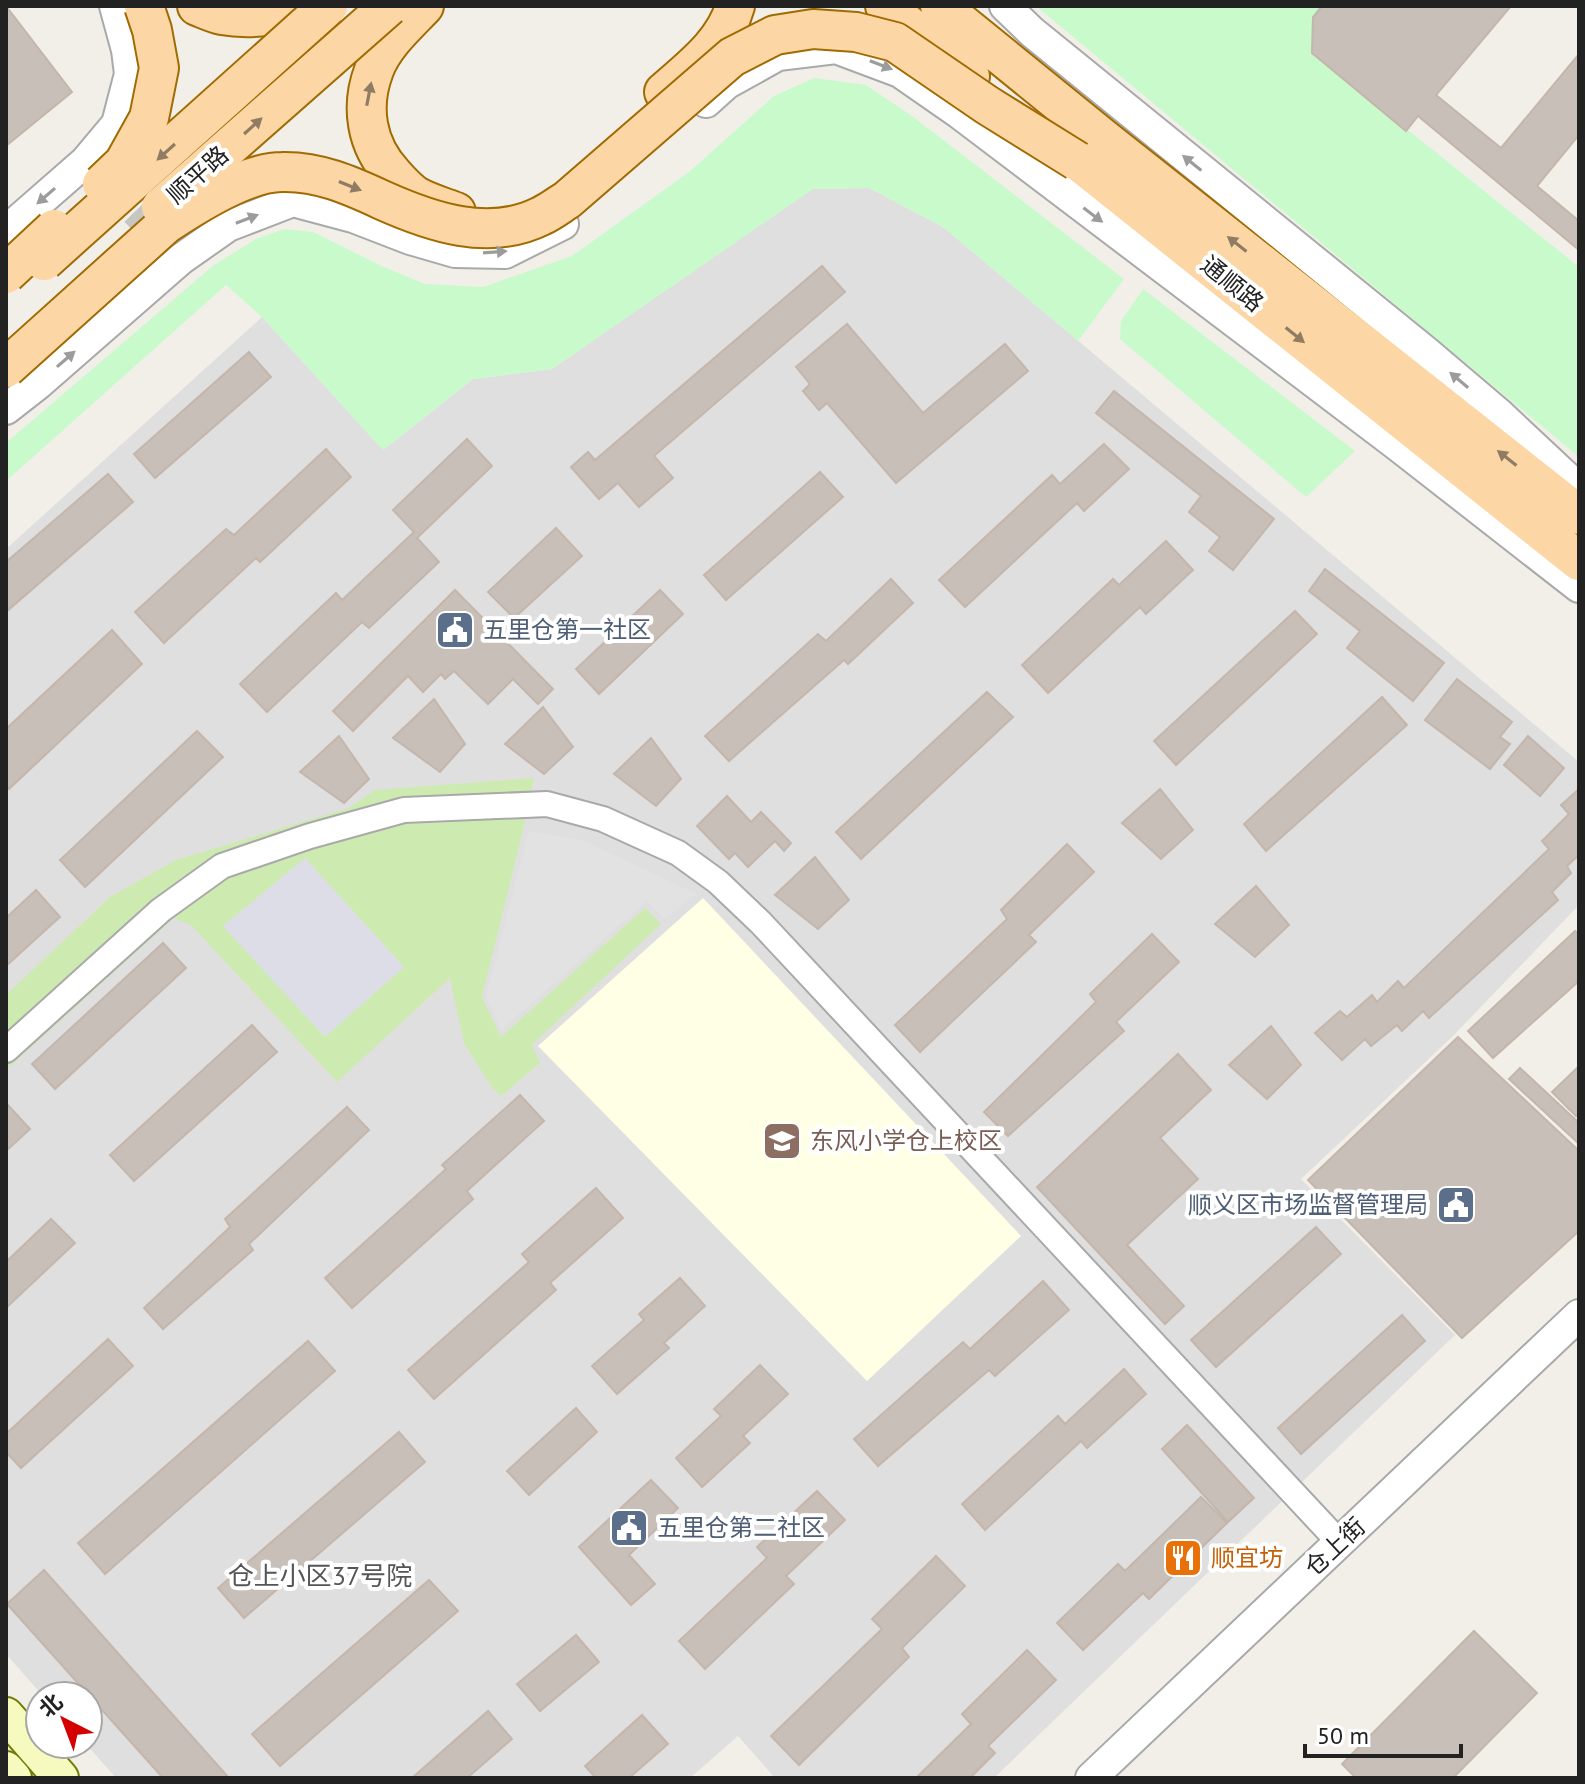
<svg xmlns="http://www.w3.org/2000/svg" width="1585" height="1784" font-family="'PT Sans','Noto Sans SC',sans-serif">
	<style>
		.residential { fill: #e0dfdf }
		.education { fill: #ffffe5 }
		.grass { fill: #cdebb0 }
		.park { fill: #c8facc }
		.parking { fill: #e2e2e2 }
		.plaza { fill: #dddde8 }
		.building { fill: #c7bfb8; stroke: #c4b6ab; stroke-width: 2 }
		.lines { fill: none; stroke-linecap: round; stroke-linejoin: round }
		.tertiary-tunnel { stroke: #c8c6c1; stroke-width: 30; stroke-dasharray: 30 15; stroke-linecap: butt }
		.minor-casing { stroke: #a9a9a9; stroke-width: 28 }
		.tertiary-casing { stroke: #a9a9a9; stroke-width: 34 }
		.secondary-casing { stroke: #707d05; stroke-width: 38 }
		.primary-casing { stroke: #a06b00; stroke-width: 42 }
		.minor { stroke: #fff; stroke-width: 24 }
		.tertiary { stroke: #fff; stroke-width: 30 }
		.secondary { stroke: #f7fabf; stroke-width: 34 }
		.primary { stroke: #fcd6a4; stroke-width: 38 }
		.primary-bridge-casing { stroke: #a06b00; stroke-width: 42; stroke-linecap: butt }
		.primary-bridge { stroke: #fcd6a4; stroke-width: 38 }
		.oneway { fill: #9c9c9c }
		.oneway2 { fill: #8f7c63 }
		.labels { text-anchor: middle; stroke-width: 8; stroke-linejoin: round; paint-order: stroke }
		.street-label { font-size: 24px; fill: #222; stroke: #fff }
		.service-label { font-size: 24px; fill: #4e5e75; stroke: #fff; text-anchor: start }
		.education-label { font-size: 24px; fill: #785e54; stroke: #fff; text-anchor: start }
		.food-label { font-size: 24px; fill: #c56008; stroke: #fff; text-anchor: start }
		.neighbourhood-label { font-size: 26px; fill: #555; stroke: #fff }
	</style>
	<rect width="100%" height="100%" fill="#f2efe9"/>
	<!-- residential -->
	<path class="residential" d="M869 188 943 227 1579 762V905L1452 1037 1301 1179 1455 1335 994 1778H775L738 1736 690 1778H116L86 1744H88V1696H43L6 1654V549L262 317 383 450 473 379 552 369 812 189Z"/>
	<!-- education -->
	<path class="education" d="M703 898 1021 1236 867 1381 538 1046Z"/>
	<!-- grass -->
	<path class="grass" d="M534 778 522 834 482 997 501 1037 645 908 661 924 532 1045 540 1063 501 1096 492 1088 464 1043 450 978 337 1082 191 925 174 918 6 1070V995L110 897 176 860 349 808 375 790Z"/>
	<!-- park -->
	<g class="park">
		<path d="M1036 6H1322L1313 17V54L1579 267V457Z"/>
		<path d="M814 78 866 85 912 116 1124 279 1078 341 943 227 869 188 813 189 552 369 473 379 383 450 262 317 226 285 6 481V443L214 265 256 239 284 229 313 232 384 267 425 284 483 287 572 256 689 172 774 96Z"/>
		<path d="M1143 289 1355 451 1306 497 1120 339 1121 321Z"/>
	</g>
	<!-- parking -->
	<path class="parking" d="M529 831 582 840 696 894 664 919 647 901 501 1030 486 996Z"/>
	<!-- plaza -->
	<path class="plaza" d="M305 858 404 967 325 1037 223 926Z"/>
	<!-- building -->
	<g class="building">
		<path d="M6 6 72 92 6 146Z"/>
		<path d="M1322 6H1511L1436 95 1501 148 1579 54V135L1537 186 1579 221V250L1418 116 1406 131 1312 53 1313 17Z"/>
		<path d="M822 266 845 292 654 456 673 478 639 507 618 483 599 499 571 467 588 452 595 460Z"/>
		<path d="M847 324 923 413 1005 344 1028 371 896 483 827 403 819 410 803 391 810 384 796 367Z"/>
		<path d="M249 352 271 377 155 478 134 454Z"/>
		<path d="M1114 391 1274 519 1233 570 1209 551 1220 537 1189 512 1201 496 1096 413Z"/>
		<path d="M467 439 492 466 417 538 439 562 369 628 362 622 267 712 240 684 336 593 342 600 414 532 393 510Z"/>
		<path d="M1104 444 1129 469 1084 511 1077 503 965 607 939 580 1052 475 1060 484Z"/>
		<path d="M326 449 351 477 260 562 256 558 164 643 135 612 226 529 234 535Z"/>
		<path d="M820 472 843 497 726 600 704 575Z"/>
		<path d="M108 474 133 502 6 612V562Z"/>
		<path d="M556 528 582 556 514 618 488 592Z"/>
		<path d="M1166 541 1193 570 1146 614 1140 607 1048 693 1022 665 1113 579 1119 585Z"/>
		<path d="M1325 569 1444 663 1413 701 1347 648 1360 631 1309 591Z"/>
		<path d="M891 579 913 603 848 664 844 660 729 761 705 736 818 634 826 641Z"/>
		<path d="M455 590 553 689 538 704 513 679 488 704 454 671 445 679 441 674 423 692 408 676 353 731 333 711Z"/>
		<path d="M660 590 683 614 599 694 576 669Z"/>
		<path d="M1295 611 1317 634 1176 765 1154 741Z"/>
		<path d="M112 630 142 664 9 789 6 785V729Z"/>
		<path d="M1457 679 1512 722 1500 737 1510 744 1490 769 1425 720Z"/>
		<path d="M987 692 1013 717 861 859 836 832Z"/>
		<path d="M1382 697 1407 725 1266 851 1244 824Z"/>
		<path d="M434 699 465 744 440 772 393 738Z"/>
		<path d="M543 707 573 747 544 774 505 744Z"/>
		<path d="M197 731 223 757 85 887 60 860Z"/>
		<path d="M339 736 369 779 344 803 300 772Z"/>
		<path d="M1528 736 1564 768 1540 796 1504 765Z"/>
		<path d="M651 738 681 779 656 806 614 774Z"/>
		<path d="M1160 789 1193 830 1161 859 1122 823Z"/>
		<path d="M1579 789V855L1567 866 1571 873 1552 892 1558 900 1429 1018 1423 1011 1402 1031 1397 1025 1371 1046 1365 1039 1342 1060 1315 1033 1340 1011 1347 1017 1372 995 1377 1002 1398 981 1404 988 1549 849 1542 841 1569 814 1561 805Z"/>
		<path d="M727 796 751 822 761 812 791 843 784 851 775 841 748 867 735 853 729 859 697 826Z"/>
		<path d="M1067 844 1094 872 1029 935 1036 942 920 1052 895 1025 1007 919 1001 910Z"/>
		<path d="M815 857 849 900 818 929 775 895Z"/>
		<path d="M1256 886 1289 925 1255 957 1215 924Z"/>
		<path d="M36 890 60 917 6 966V918Z"/>
		<path d="M1575 931 1579 934V981L1493 1058 1468 1031Z"/>
		<path d="M1152 934 1179 962 1116 1022 1124 1031 1008 1136 984 1112 1096 1002 1090 994Z"/>
		<path d="M163 943 186 968 55 1089 32 1064Z"/>
		<path d="M252 1025 277 1052 134 1181 110 1155Z"/>
		<path d="M1271 1026 1301 1065 1267 1099 1229 1065Z"/>
		<path d="M1458 1037 1579 1151V1231L1462 1338 1308 1180Z"/>
		<path d="M1178 1054 1211 1090 1160 1138 1198 1179 1127 1245 1184 1306 1165 1324 1037 1187Z"/>
		<path d="M1579 1066V1113L1576 1116 1552 1092Z"/>
		<path d="M1520 1068 1579 1123V1144L1509 1079Z"/>
		<path d="M520 1095 544 1121 467 1191 473 1199 352 1308 325 1278 446 1169 442 1165Z"/>
		<path d="M6 1103 30 1129 6 1151Z"/>
		<path d="M347 1107 369 1130 249 1244 253 1250 163 1329 144 1308 230 1227 225 1219Z"/>
		<path d="M596 1188 623 1218 550 1283 556 1290 434 1399 408 1370 529 1262 522 1254Z"/>
		<path d="M51 1219 75 1243 6 1308V1262Z"/>
		<path d="M1316 1227 1341 1254 1216 1367 1191 1340Z"/>
		<path d="M680 1278 705 1306 664 1343 669 1348 617 1394 592 1366 644 1320 639 1314Z"/>
		<path d="M1043 1281 1069 1310 995 1376 989 1370 878 1466 854 1439 963 1342 970 1349Z"/>
		<path d="M1402 1315 1425 1341 1301 1454 1278 1428Z"/>
		<path d="M108 1339 133 1366 21 1468 6 1452V1434Z"/>
		<path d="M308 1341 335 1371 105 1574 78 1543Z"/>
		<path d="M760 1365 788 1394 743 1436 750 1443 702 1487 676 1458 721 1416 714 1409Z"/>
		<path d="M1124 1369 1146 1394 1087 1448 1081 1441 985 1530 962 1504 1058 1416 1065 1424Z"/>
		<path d="M576 1408 597 1432 529 1495 507 1471Z"/>
		<path d="M1187 1425 1254 1498 1228 1522 1162 1449Z"/>
		<path d="M399 1432 425 1462 244 1618 218 1588Z"/>
		<path d="M651 1480 678 1508 629 1555 655 1584 631 1605 579 1547Z"/>
		<path d="M817 1491 845 1520 786 1576 794 1584 705 1669 679 1641 767 1558 757 1547Z"/>
		<path d="M1201 1497 1227 1523 1149 1599 1143 1593 1083 1650 1057 1623 1118 1564 1125 1571Z"/>
		<path d="M936 1556 965 1586 902 1648 909 1657 799 1765 771 1736 882 1629 872 1619Z"/>
		<path d="M44 1570 229 1778H163L7 1604Z"/>
		<path d="M429 1580 458 1611 280 1766 252 1734Z"/>
		<path d="M1474 1631 1537 1693 1453 1778H1356L1342 1764Z"/>
		<path d="M576 1635 599 1662 540 1711 517 1684Z"/>
		<path d="M1027 1650 1056 1680 988 1746 995 1753 970 1778H916L971 1724 962 1714Z"/>
		<path d="M488 1711 512 1739 467 1778H412Z"/>
		<path d="M642 1715 668 1744 629 1778H596L585 1766Z"/>
	</g>
	<g class="lines">
		<!-- tertiary-tunnel -->
		<path class="tertiary-tunnel" d="M104 179 181 259"/>
		<defs>
			<path id="minor" d="M6 1050 161 910 222 866 310 836 404 810 547 804 603 819 678 853 718 882 761 923 1339 1542"/>
			<g id="tertiary">
				<path d="M1005 6 1032 32 1426 352 1499 414 1579 489"/>
				<path d="M706 102 726 84 778 55 836 48 900 72 959 113 1397 445 1579 587"/>
				<path d="M6 231 86 161 117 124 130 74 127 50 115 6"/>
				<path d="M6 409 38 384 181 259 228 226 293 201 353 217 410 239 455 252 505 253 563 224"/>
				<path d="M1091 1778 1579 1315"/>
			</g>
			<g id="secondary">
				<path d="M6 1715 61 1778"/>
				<path d="M6 1769 14 1778"/>
			</g>
			<g id="primary">
				<path d="M197 6C205 9 213 13 222 15 245 19 277 18 298 6"/>
				<path d="M424 6C406 25 383 45 374 70 360 107 366 145 393 174 400 182 407 190 416 196 428 203 443 207 456 212"/>
				<path d="M885 6 970 76"/>
				<path d="M940 6 1105 140 1579 515"/>
				<path d="M664 92C691 68 725 43 735 6"/>
				<path d="M1053 141 1579 561"/>
			</g>
		</defs>
		<!-- minor casing -->
		<use href="#minor" class="minor-casing"/>
		<!-- tertiary casing -->
		<use href="#tertiary" class="tertiary-casing"/>
		<!-- secondary casing -->
		<use href="#secondary" class="secondary-casing"/>
		<!-- primary casing -->
		<use href="#primary" class="primary-casing"/>
		<!-- minor -->
		<use href="#minor" class="minor"/>
		<!-- tertiary -->
		<use href="#tertiary" class="tertiary"/>
		<!-- secondary -->
		<use href="#secondary" class="secondary"/>
		<!-- primary -->
		<use href="#primary" class="primary"/>
		<defs>
			<g id="primary-bridge">
				<path d="M102 184 124 163 149 118 159 68 152 30 144 6"/>
				<path d="M161 207 389 6"/>
				<path d="M44 261 328 6"/>
				<path d="M6 274 54 229"/>
				<path d="M6 368 166 224C196 204 246 172 282 172 318 171 350 185 382 200 431 222 489 242 541 216 550 212 559 205 567 200L732 57 775 35 813 29 856 32 895 42 987 105 1077 161"/>
			</g>
		</defs>
		<!-- primary-bridge casing -->
		<use href="#primary-bridge" class="primary-bridge-casing"/>
		<!-- primary-bridge -->
		<use href="#primary-bridge" class="primary-bridge"/>
	</g>
	<!-- one-way arrows -->
	<defs><path id="oneway-solid" d="M-6-.8H1V-3.2L6.5 0L1 3.2V.8H-6Z" transform="scale(2)"/></defs>
	<g class="oneway">
		<use href="#oneway-solid" transform="translate(881 65) rotate(21)"/>
		<use href="#oneway-solid" transform="translate(1192 163) rotate(-141)"/>
		<use href="#oneway-solid" transform="translate(46 196) rotate(139)"/>
		<use href="#oneway-solid" transform="translate(1093 215) rotate(37)"/>
		<use href="#oneway-solid" transform="translate(247 219) rotate(-21)"/>
		<use href="#oneway-solid" transform="translate(495 252) rotate(-4)"/>
		<use href="#oneway-solid" transform="translate(66 359) rotate(-41)"/>
		<use href="#oneway-solid" transform="translate(1459 380) rotate(-140)"/>
	</g>
	<g class="oneway2">
		<use href="#oneway-solid" transform="translate(369 94) rotate(-79)"/>
		<use href="#oneway-solid" transform="translate(253 126) rotate(-42)"/>
		<use href="#oneway-solid" transform="translate(166 152) rotate(138)"/>
		<use href="#oneway-solid" transform="translate(350 186) rotate(22)"/>
		<use href="#oneway-solid" transform="translate(1237 244) rotate(-142)"/>
		<use href="#oneway-solid" transform="translate(1295 335) rotate(39)"/>
		<use href="#oneway-solid" transform="translate(1507 458) rotate(-142)"/>
	</g>
	<!-- icons -->
	<defs>
		<symbol id="civic-square" viewBox="-11 -11 22 22"><rect x="-9" y="-9" width="18" height="18" rx="4" fill="#5c6f8a" stroke="#fff"/><path d="M-.6-6.5H3V-4.5H.6V-3L4-1V1h2V6H-6V1h2V-1L-.6-3ZM-1.2 2.5V6h2.4V2.5Z" fill="#fff"/></symbol>
		<symbol id="school-square" viewBox="-11 -11 22 22"><rect x="-9" y="-9" width="18" height="18" rx="4" fill="#8d6e63" stroke="#fff"/><path d="M0-5L7-2L0 1L-7-2ZM-4 1L0 2.5L4 1V4Q0 6-4 4Z" fill="#fff"/></symbol>
		<symbol id="restaurant-square" viewBox="-11 -11 22 22"><rect x="-9" y="-9" width="18" height="18" rx="4" fill="#e8710a" stroke="#fff"/><path d="M-5-6h1v4h1v-4h1v4h1v-4h1v5L-1.5 .5V6h-2V.5L-5-1ZM5-6V6H3V1.5H1.5Q1.5-4 5-6Z" fill="#fff"/></symbol>
	</defs>
	<g fill-rule="evenodd">
		<use href="#civic-square" x="433" y="608" width="44" height="44"/>
		<use href="#school-square" x="760" y="1119" width="44" height="44"/>
		<use href="#civic-square" x="1434" y="1183" width="44" height="44"/>
		<use href="#civic-square" x="607" y="1506" width="44" height="44"/>
		<use href="#restaurant-square" x="1161" y="1536" width="44" height="44"/>
	</g>
	<g class="labels">
		<!-- street labels -->
		<g class="street-label">
			<text transform="translate(198 175) rotate(-42)" y="8">顺平路</text>
			<text transform="translate(1232 284) rotate(39)" y="8">通顺路</text>
			<text transform="translate(1335 1547) rotate(-43)" y="8">仓上街</text>
		</g>
		<!-- service labels -->
		<g class="service-label">
			<text x="483" y="638">五里仓第一社区</text>
			<text x="1428" y="1213" text-anchor="end">顺义区市场监督管理局</text>
			<text x="657" y="1536">五里仓第二社区</text>
		</g>
		<!-- education labels -->
		<g class="education-label">
			<text x="810" y="1149">东风小学仓上校区</text>
		</g>
		<!-- food labels -->
		<g class="food-label">
			<text x="1211" y="1566">顺宜坊</text>
		</g>
		<!-- neighbourhood labels -->
		<g class="neighbourhood-label">
			<text x="320" y="1585">仓上小区37号院</text>
		</g>
	</g>
	<!-- border -->
	<rect width="1585" height="1784" fill="none" stroke="#222222" stroke-width="16"/>
	<!-- north arrow -->
	<g transform="translate(64 1720) rotate(318)"><circle r="38" fill="#ffffff" stroke="#a7a7a7" stroke-width="2"/>
	<path d="M0-6L14 30L0 20L-14 30Z" fill="#d40000"/>
	<text y="-12" font-size="22" font-weight="bold" text-anchor="middle" fill="#222222">北</text>
	</g>
	<!-- scale -->
	<path d="M1305 1744v12h156v-12" fill="none" stroke="#222222" stroke-width="4"/>
	<text x="1317" y="1744" font-size="24" fill="#222222" stroke="#ffffff" stroke-width="6" paint-order="stroke">50 m</text>
</svg>
